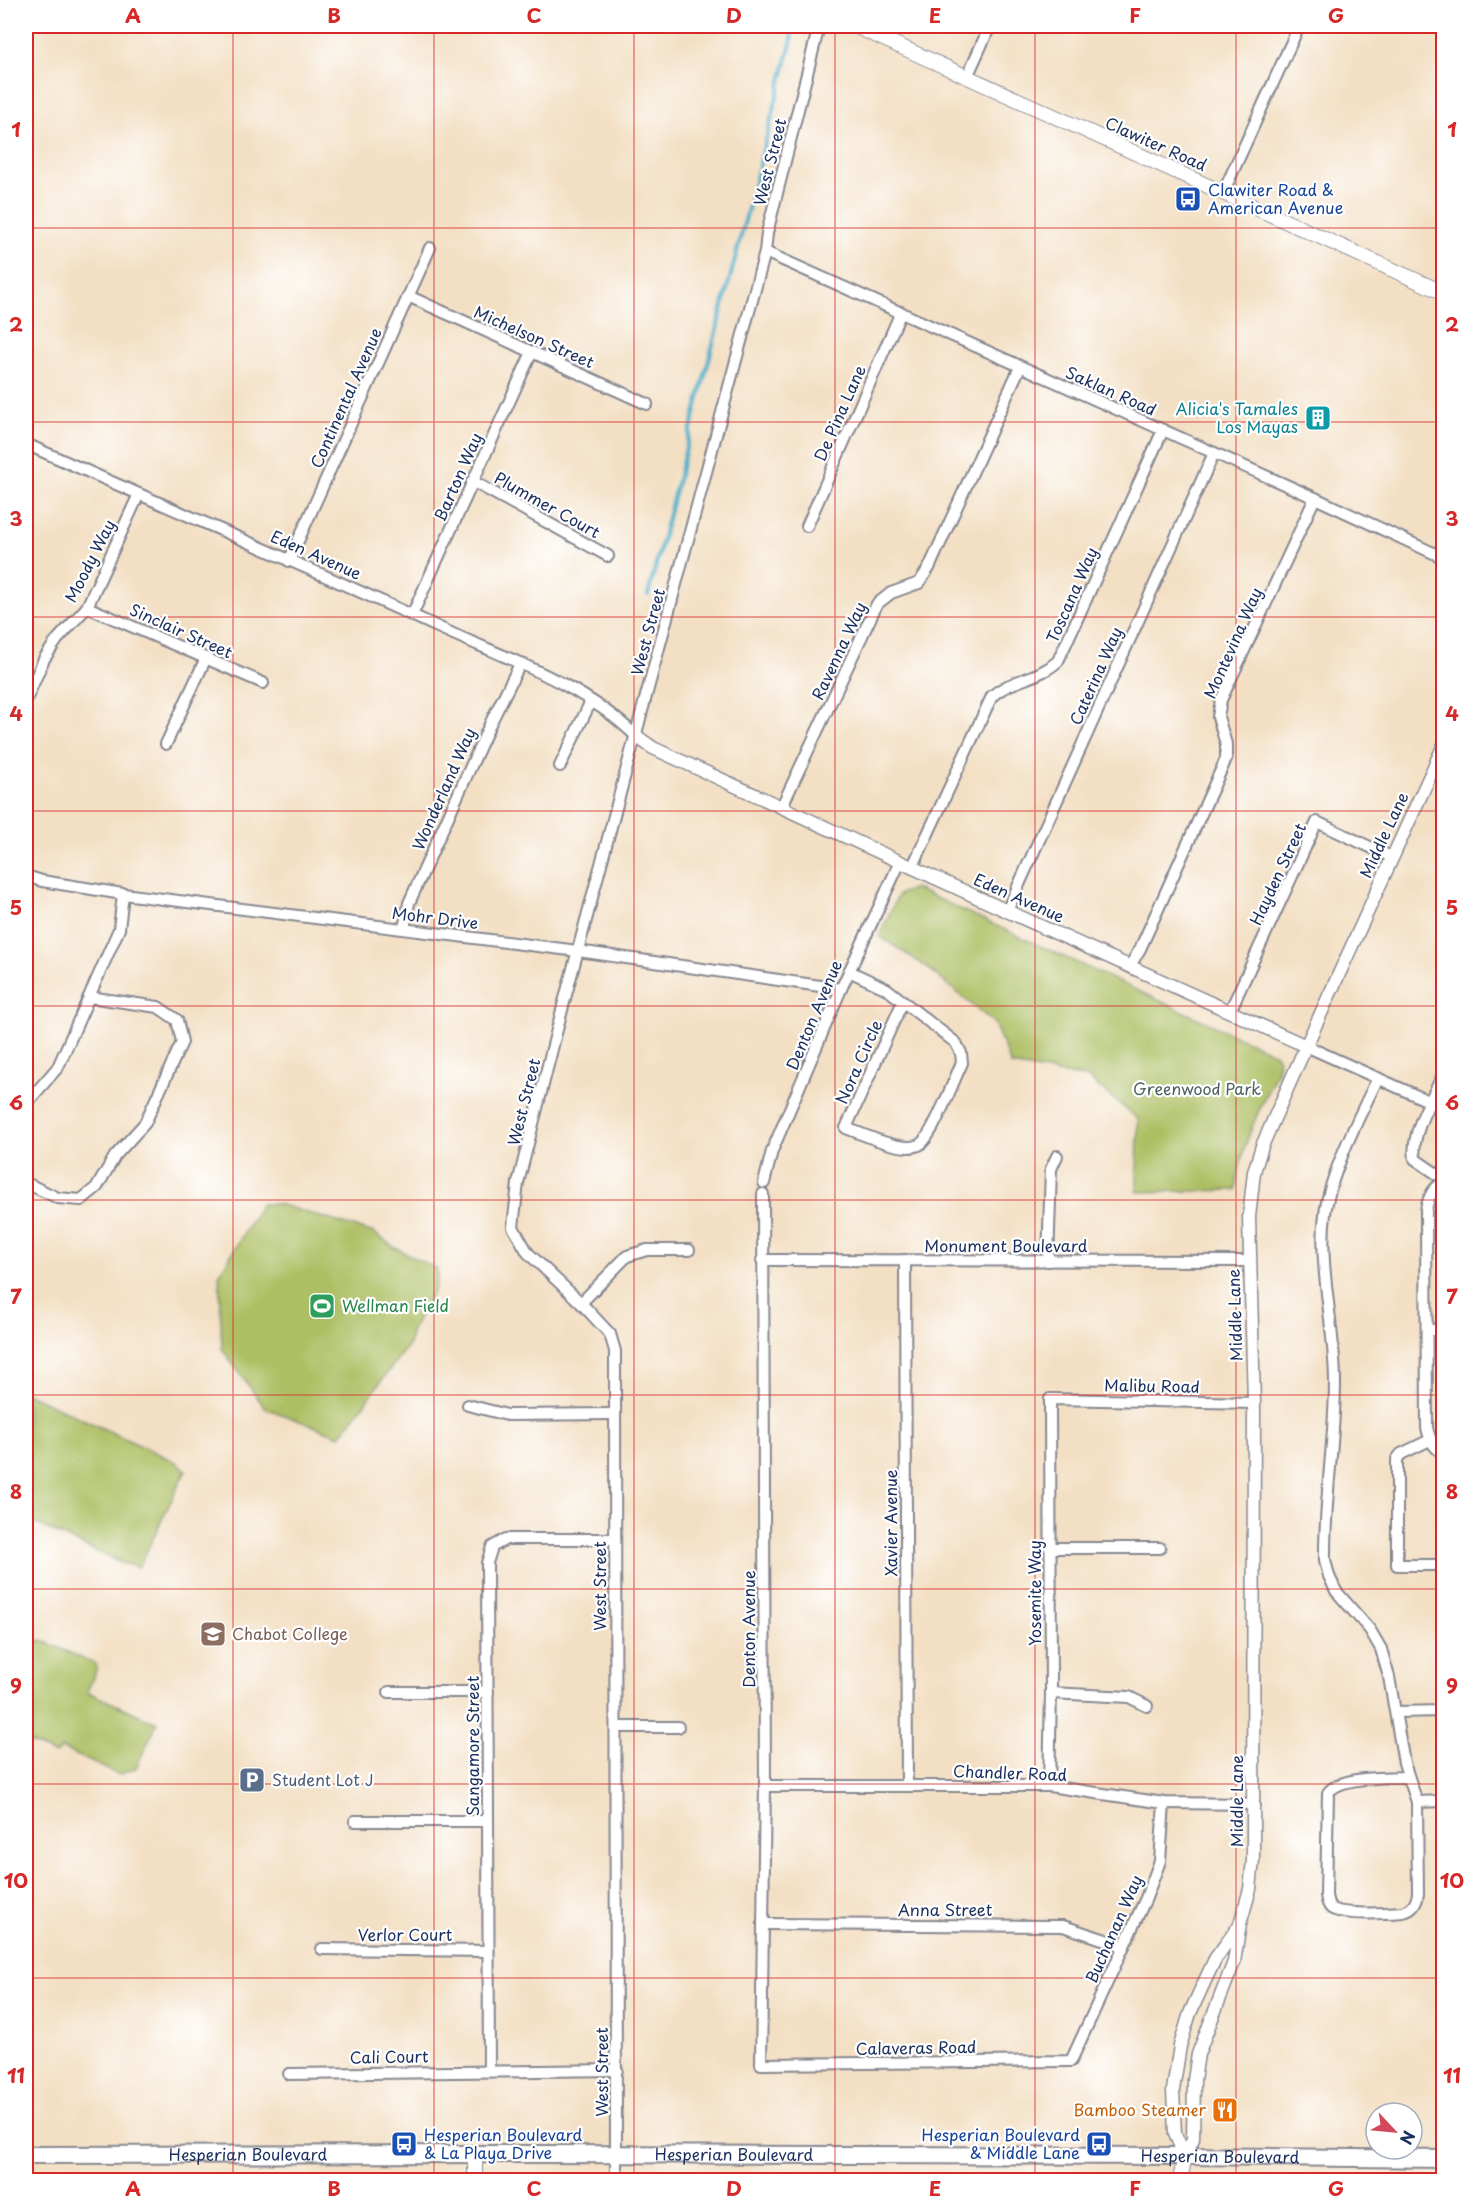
<svg xmlns="http://www.w3.org/2000/svg" width="1469" height="2206" font-family="'Playpen Sans',sans-serif">
	<style>
		.green { fill: #adbf63; stroke: #647760; stroke-width: 1.5 }
		.lines { fill: none; stroke-linecap: round; stroke-linejoin: round }
		.stream { stroke: #49adc8; stroke-width: 4 }
		.minor-casing { stroke: #878790; stroke-width: 14 }
		.tertiary-casing { stroke: #878790; stroke-width: 15 }
		.secondary-casing { stroke: #878790; stroke-width: 16 }
		.primary-casing { stroke: #878790; stroke-width: 20 }
		.minor { stroke: #fff; stroke-width: 10 }
		.tertiary { stroke: #fff; stroke-width: 12 }
		.secondary { stroke: #fff; stroke-width: 14 }
		.primary { stroke: #fff; stroke-width: 16 }
		.grid { fill: none; stroke: #d62828; stroke-width: 1.5; stroke-opacity: 0.55 }
		.labels { text-anchor: middle; stroke-width: 4.5; stroke-linejoin: round; paint-order: stroke }
		.street-label { font-size: 16px; fill: #1b2f5e; stroke: #fff }
		.transit-label { font-size: 16px; fill: #164399; stroke: #fff; text-anchor: start }
		.culture-label { font-size: 16px; fill: #0d838f; stroke: #fff; text-anchor: end }
		.park-label { font-size: 16px; fill: #4e6160; stroke: #fff }
		.leisure-label { font-size: 16px; fill: #27864d; stroke: #fff; text-anchor: start }
		.education-label { font-size: 16px; fill: #785e54; stroke: #fff; text-anchor: start }
		.service-label { font-size: 16px; fill: #4e5e75; stroke: #fff; text-anchor: start }
		.food-label { font-size: 16px; fill: #c56008; stroke: #fff; text-anchor: end }
		.neatline { fill: none; stroke: #d62828; stroke-width: 2 }
		.grid-label { font-size: 20px; text-anchor: middle; font-weight: bold; fill: #d62828 }
	</style>
	<rect width="100%" height="100%" fill="#fff"/>
	<filter id="ink" filterUnits="userSpaceOnUse"><feTurbulence type="fractalNoise" baseFrequency=".0167" numOctaves="2"/><feDisplacementMap in="SourceGraphic" scale="12" xChannelSelector="R" yChannelSelector="G"/><feConvolveMatrix kernelMatrix="1 2 1 2 8 2 1 2 1" color-interpolation-filters="sRGB"/></filter>
	<filter id="wash" filterUnits="userSpaceOnUse"><feTurbulence type="fractalNoise" baseFrequency=".008" numOctaves="4" result="noise"/><feDisplacementMap in="SourceGraphic" scale="24" xChannelSelector="R" yChannelSelector="G"/><feGaussianBlur stdDeviation="1.35" result="paint"/><feColorMatrix in="noise" values="0 0 0 0 0 0 0 0 0 0 0 0 0 0 0 0 0 1.4 0 .05"/><feComposite in="paint" operator="in"/></filter>
	<g filter="url(#wash)">
		<rect width="100%" height="100%" fill="#f3dfc3"/>
		<!-- green -->
		<g class="green">
			<path d="M914 888 1276 1054 1279 1060 1277 1071C1259 1110 1240 1147 1236 1190L1137 1192 1138 1119 1088 1078 1011 1065 994 1023 925 966 879 936 898 895Z"/>
			<path d="M261 1204H278L374 1233 395 1248 437 1269C441 1295 411 1317 409 1344L340 1436 265 1408 222 1349 219 1275Z"/>
			<path d="M26 1393 176 1462 186 1470 139 1567 121 1563 26 1519Z"/>
			<path d="M41 1640 95 1664 97 1668 87 1692 157 1723 136 1768 119 1775 61 1748 59 1752 54 1754 26 1741V1666L37 1642Z"/>
		</g>
		<g class="lines">
			<!-- stream -->
			<path class="stream" d="M648 595 792 39 791 28"/>
		</g>
	</g>
	<g filter="url(#ink)">
		<g class="lines">
			<defs>
				<g id="minor">
					<path d="M967 77 990 26"/>
					<path d="M1223 193 1299 26"/>
					<path d="M765 252 1315 498 1444 558"/>
					<path d="M408 296 647 404"/>
					<path d="M26 444C164 506 304 565 442 629 508 659 583 684 636 736"/>
					<path d="M472 481 608 556"/>
					<path d="M807 526 901 312"/>
					<path d="M289 561 430 248"/>
					<path d="M87 607 263 683"/>
					<path d="M412 615 532 352"/>
					<path d="M26 700 44 659 57 640 87 607 139 494"/>
					<path d="M166 744 206 658"/>
					<path d="M560 766 591 701"/>
					<path d="M782 806 877 604 891 593 919 583 929 568 1020 367"/>
					<path d="M912 868 992 696C1011 679 1039 679 1058 661L1163 430"/>
					<path d="M26 876 42 881 123 894 578 951 841 989"/>
					<path d="M1007 911 1214 453"/>
					<path d="M404 929 409 903 491 722 520 664"/>
					<path d="M1130 966 1140 949 1226 759V744L1218 717 1221 700 1315 498"/>
					<path d="M849 971 887 989 956 1043 961 1053 962 1063C954 1079 932 1139 919 1145 902 1153 863 1134 846 1128L903 1001"/>
					<path d="M1230 1011 1317 822 1391 857"/>
					<path d="M1306 1046 1444 1108"/>
					<path d="M1444 1073C1433 1096 1410 1133 1415 1159L1444 1179"/>
					<path d="M1378 1078C1360 1115 1330 1173 1325 1214 1318 1266 1335 1328 1335 1382 1335 1442 1324 1501 1325 1560L1329 1576 1336 1591 1370 1630 1381 1649 1389 1677 1404 1763 1417 1802 1418 1893C1417 1903 1413 1910 1403 1912 1389 1913 1341 1916 1331 1908 1327 1904 1327 1900 1326 1895L1328 1793C1339 1776 1387 1778 1407 1777"/>
					<path d="M26 1104 58 1067 119 929 123 894"/>
					<path d="M26 1183 58 1198 81 1200 97 1187 115 1156 145 1123 182 1042 177 1020 158 1007 89 997"/>
					<path d="M764 1183 772 1151 841 989 900 862"/>
					<path d="M1444 1183C1432 1187 1428 1199 1426 1210L1427 1428C1430 1440 1433 1447 1444 1454"/>
					<path d="M763 1194 765 1786 761 2064 1071 2061 1146 1898 1160 1861 1164 1803"/>
					<path d="M762 1260 1250 1261"/>
					<path d="M905 1260 907 1785"/>
					<path d="M1048 1261 1051 1169 1057 1156"/>
					<path d="M581 1303 627 1256 647 1250H689"/>
					<path d="M1427 1330H1444"/>
					<path d="M468 1405 507 1415 614 1414"/>
					<path d="M1430 1440 1401 1454 1397 1459V1565H1443"/>
					<path d="M1444 1529V1598"/>
					<path d="M1050 1548H1160"/>
					<path d="M389 1692H488"/>
					<path d="M1051 1693 1129 1697 1147 1706"/>
					<path d="M1396 1712 1444 1711"/>
					<path d="M616 1727H678"/>
					<path d="M765 1786H1049L1164 1803 1254 1804"/>
					<path d="M1049 1786 1051 1693 1050 1399 1254 1403"/>
					<path d="M1417 1802 1444 1801"/>
					<path d="M355 1821H488"/>
					<path d="M763 1924 1063 1926 1124 1946"/>
					<path d="M322 1949 488 1951"/>
					<path d="M489 2070 487 1563 492 1547 506 1539H614"/>
					<path d="M289 2074 617 2070"/>
					<path d="M616 2180 615 1351 610 1334 581 1303 528 1253 513 1227 518 1183 563 1006 765 252 767 233 819 26"/>
				</g>
				<g id="tertiary">
					<path d="M636 736 653 748 666 754 1007 911 1306 1046"/>
					<path d="M1185 2156 1193 2139 1194 2080 1198 2054 1234 1962 1240 1924 1250 1889 1253 1860 1254 1403 1249 1217 1254 1172 1262 1146 1306 1046 1444 745"/>
					<path d="M1185 2156 1175 2134 1173 2090 1180 2046 1190 2013 1215 1959 1239 1926"/>
				</g>
				<g id="secondary">
					<path d="M855 26 1444 293"/>
					<path d="M475 2180V2154"/>
					<path d="M1180 2180 1185 2156"/>
				</g>
				<g id="primary">
					<path id="s1" d="M26 2155 540 2154 1185 2156 1444 2159"/>
				</g>
			</defs>
			<!-- minor casing -->
			<use href="#minor" class="minor-casing"/>
			<!-- tertiary casing -->
			<use href="#tertiary" class="tertiary-casing"/>
			<!-- secondary casing -->
			<use href="#secondary" class="secondary-casing"/>
			<!-- primary casing -->
			<use href="#primary" class="primary-casing"/>
			<!-- minor -->
			<use href="#minor" class="minor"/>
			<!-- tertiary -->
			<use href="#tertiary" class="tertiary"/>
			<!-- secondary -->
			<use href="#secondary" class="secondary"/>
			<!-- primary -->
			<use href="#primary" class="primary"/>
		</g>
	</g>
	<!-- grid -->
	<path class="grid" d="M233 26V2180M434 26V2180M634 26V2180M835 26V2180M1035 26V2180M1236 26V2180M26 228H1444M26 422H1444M26 617H1444M26 811H1444M26 1006H1444M26 1200H1444M26 1395H1444M26 1589H1444M26 1784H1444M26 1978H1444"/>
	<!-- icons -->
	<defs>
		<symbol id="bus-square" viewBox="-11 -11 22 22"><rect x="-9" y="-9" width="18" height="18" rx="4" fill="#1a4fb4" stroke="#fff"/><path d="M-5-6H5V4H4V6H2V4H-2V6H-4V4H-5ZM-3.5-4V0h7V-4ZM-3.5 1.2v1.5H-2V1.2ZM2 1.2v1.5H3.5V1.2Z" fill="#fff"/></symbol>
		<symbol id="building-square" viewBox="-11 -11 22 22"><rect x="-9" y="-9" width="18" height="18" rx="4" fill="#0f9aa8" stroke="#fff"/><path d="M-4-6H4V6H1V3H-1V6H-4ZM-2.5-4.3h1.7v1.8h-1.7ZM.8-4.3h1.7v1.8H.8ZM-2.5-1h1.7V.8h-1.7ZM.8-1h1.7V.8H.8Z" fill="#fff"/></symbol>
		<symbol id="stadium-square" viewBox="-11 -11 22 22"><rect x="-9" y="-9" width="18" height="18" rx="4" fill="#2e9e5b" stroke="#fff"/><path d="M0-5a6.5 5 0 1 0 0 10a6.5 5 0 1 0 0-10ZM-3.5-1.8h7v3.6h-7Z" fill="#fff"/></symbol>
		<symbol id="university-square" viewBox="-11 -11 22 22"><rect x="-9" y="-9" width="18" height="18" rx="4" fill="#8d6e63" stroke="#fff"/><path d="M0-5L7-2L0 1L-7-2ZM-4 1L0 2.5L4 1V4Q0 6-4 4Z" fill="#fff"/></symbol>
		<symbol id="parking-square" viewBox="-11 -11 22 22"><rect x="-9" y="-9" width="18" height="18" rx="4" fill="#5c6f8a" stroke="#fff"/><path d="M-3.5-5.5H1a3.5 3.5 0 0 1 0 7H-1V5.5H-3.5ZM-1-3.4V-.6H.8a1.4 1.4 0 0 0 0-2.8Z" fill="#fff"/></symbol>
		<symbol id="restaurant-square" viewBox="-11 -11 22 22"><rect x="-9" y="-9" width="18" height="18" rx="4" fill="#e8710a" stroke="#fff"/><path d="M-5-6h1v4h1v-4h1v4h1v-4h1v5L-1.5 .5V6h-2V.5L-5-1ZM5-6V6H3V1.5H1.5Q1.5-4 5-6Z" fill="#fff"/></symbol>
	</defs>
	<g fill-rule="evenodd">
		<use href="#bus-square" x="1173" y="184" width="30" height="30"/>
		<use href="#building-square" x="1303" y="403" width="30" height="30"/>
		<use href="#stadium-square" x="307" y="1291" width="30" height="30"/>
		<use href="#university-square" x="198" y="1619" width="30" height="30"/>
		<use href="#parking-square" x="237" y="1765" width="30" height="30"/>
		<use href="#restaurant-square" x="1210" y="2095" width="30" height="30"/>
		<use href="#bus-square" x="389" y="2129" width="30" height="30"/>
		<use href="#bus-square" x="1084" y="2129" width="30" height="30"/>
	</g>
	<g class="labels">
		<!-- street labels -->
		<g class="street-label">
			<text transform="translate(1156 144) rotate(24)" y="6">Clawiter Road</text>
			<text transform="translate(770 162) rotate(-76)" y="6">West Street</text>
			<text transform="translate(534 337) rotate(24)" y="6">Michelson Street</text>
			<text transform="translate(1111 391) rotate(24)" y="6">Saklan Road</text>
			<text transform="translate(346 398) rotate(-66)" y="6">Continental Avenue</text>
			<text transform="translate(840 413) rotate(-66)" y="6">De Pina Lane</text>
			<text transform="translate(458 477) rotate(-66)" y="6">Barton Way</text>
			<text transform="translate(547 505) rotate(29)" y="6">Plummer Court</text>
			<text transform="translate(316 555) rotate(24)" y="6">Eden Avenue</text>
			<text transform="translate(90 561) rotate(-63)" y="6">Moody Way</text>
			<text transform="translate(1072 595) rotate(-66)" y="6">Toscana Way</text>
			<text transform="translate(181 631) rotate(24)" y="6">Sinclair Street</text>
			<text transform="translate(648 632) rotate(-75)" y="6">West Street</text>
			<text transform="translate(1233 643) rotate(-66)" y="6">Montevina Way</text>
			<text transform="translate(839 651) rotate(-65)" y="6">Ravenna Way</text>
			<text transform="translate(1096 676) rotate(-66)" y="6">Caterina Way</text>
			<text transform="translate(444 789) rotate(-66)" y="6">Wonderland Way</text>
			<text transform="translate(1384 835) rotate(-65)" y="6">Middle Lane</text>
			<text transform="translate(1278 874) rotate(-65)" y="6">Hayden Street</text>
			<text transform="translate(1019 898) rotate(24)" y="6">Eden Avenue</text>
			<text transform="translate(435 918) rotate(7)" y="6">Mohr Drive</text>
			<text transform="translate(814 1015) rotate(-67)" y="6">Denton Avenue</text>
			<text transform="translate(859 1062) rotate(-66)" y="6">Nora Circle</text>
			<text transform="translate(524 1102) rotate(-76)" y="6">West Street</text>
			<text x="1006" y="1252">Monument Boulevard</text>
			<text transform="translate(1235 1315) rotate(-92)" y="6">Middle Lane</text>
			<text transform="translate(1152 1386) rotate(1)" y="6">Malibu Road</text>
			<text transform="translate(891 1523) rotate(-90)" y="6">Xavier Avenue</text>
			<text transform="translate(600 1586) rotate(-90)" y="6">West Street</text>
			<text transform="translate(1035 1593) rotate(-90)" y="6">Yosemite Way</text>
			<text transform="translate(749 1629) rotate(-90)" y="6">Denton Avenue</text>
			<text transform="translate(473 1746) rotate(-90)" y="6">Sangamore Street</text>
			<text transform="translate(1010 1773) rotate(2)" y="6">Chandler Road</text>
			<text transform="translate(1237 1801) rotate(-90)" y="6">Middle Lane</text>
			<text x="945" y="1916">Anna Street</text>
			<text transform="translate(1114 1929) rotate(-66)" y="6">Buchanan Way</text>
			<text x="405" y="1941">Verlor Court</text>
			<text transform="translate(916 2048) rotate(-1)" y="6">Calaveras Road</text>
			<text transform="translate(389 2057) rotate(-1)" y="6">Cali Court</text>
			<text transform="translate(602 2072) rotate(-90)" y="6">West Street</text>
			<text dy="6" stroke="none"><textPath href="#s1" startOffset="222">Hesperian Boulevard</textPath></text>
			<text dy="6" stroke="none"><textPath href="#s1" startOffset="708">Hesperian Boulevard</textPath></text>
			<text dy="6" stroke="none"><textPath href="#s1" startOffset="1194">Hesperian Boulevard</textPath></text>
		</g>
		<!-- transit labels -->
		<g class="transit-label">
			<text x="1208" y="196">Clawiter Road &amp;<tspan x="1208" dy="18">American Avenue</tspan></text>
			<text x="424" y="2141">Hesperian Boulevard<tspan x="424" dy="18">&amp; La Playa Drive</tspan></text>
			<text x="1080" y="2141" text-anchor="end">Hesperian Boulevard<tspan x="1080" dy="18">&amp; Middle Lane</tspan></text>
		</g>
		<!-- culture labels -->
		<g class="culture-label">
			<text x="1298" y="415">Alicia's Tamales<tspan x="1298" dy="18">Los Mayas</tspan></text>
		</g>
		<!-- park labels -->
		<g class="park-label">
			<text x="1197" y="1095">Greenwood Park</text>
		</g>
		<!-- leisure labels -->
		<g class="leisure-label">
			<text x="342" y="1312">Wellman Field</text>
		</g>
		<!-- education labels -->
		<g class="education-label">
			<text x="232" y="1640">Chabot College</text>
		</g>
		<!-- service labels -->
		<g class="service-label">
			<text x="272" y="1786">Student Lot J</text>
		</g>
		<!-- food labels -->
		<g class="food-label">
			<text x="1206" y="2116">Bamboo Steamer</text>
		</g>
	</g>
	<!-- margin -->
	<rect width="1469" height="2206" fill="none" stroke="#fff" stroke-width="66"/>
	<!-- north arrow -->
	<g transform="translate(1394 2131) rotate(116)"><circle r="28" fill="#ffffff" stroke="#a4acbf" stroke-width="1.5"/>
	<path d="M0-4.5L10 22L0 15L-10 22Z" fill="#d1495b"/>
	<text y="-9" font-size="16" font-weight="bold" text-anchor="middle" fill="#1b2f5e">N</text>
	</g>
	<rect x="33" y="33" width="1403" height="2140" class="neatline"/>
	<g class="grid-label">
		<text x="133" y="23">A</text>
		<text x="334" y="23">B</text>
		<text x="534" y="23">C</text>
		<text x="734" y="23">D</text>
		<text x="935" y="23">E</text>
		<text x="1135" y="23">F</text>
		<text x="1336" y="23">G</text>
		<text x="16" y="137">1</text>
		<text x="1452" y="137">1</text>
		<text x="16" y="332">2</text>
		<text x="1452" y="332">2</text>
		<text x="16" y="526">3</text>
		<text x="1452" y="526">3</text>
		<text x="16" y="721">4</text>
		<text x="1452" y="721">4</text>
		<text x="16" y="915">5</text>
		<text x="1452" y="915">5</text>
		<text x="16" y="1110">6</text>
		<text x="1452" y="1110">6</text>
		<text x="16" y="1304">7</text>
		<text x="1452" y="1304">7</text>
		<text x="16" y="1499">8</text>
		<text x="1452" y="1499">8</text>
		<text x="16" y="1693">9</text>
		<text x="1452" y="1693">9</text>
		<text x="16" y="1888">10</text>
		<text x="1452" y="1888">10</text>
		<text x="16" y="2083">11</text>
		<text x="1452" y="2083">11</text>
		<text x="133" y="2196">A</text>
		<text x="334" y="2196">B</text>
		<text x="534" y="2196">C</text>
		<text x="734" y="2196">D</text>
		<text x="935" y="2196">E</text>
		<text x="1135" y="2196">F</text>
		<text x="1336" y="2196">G</text>
	</g>
</svg>
